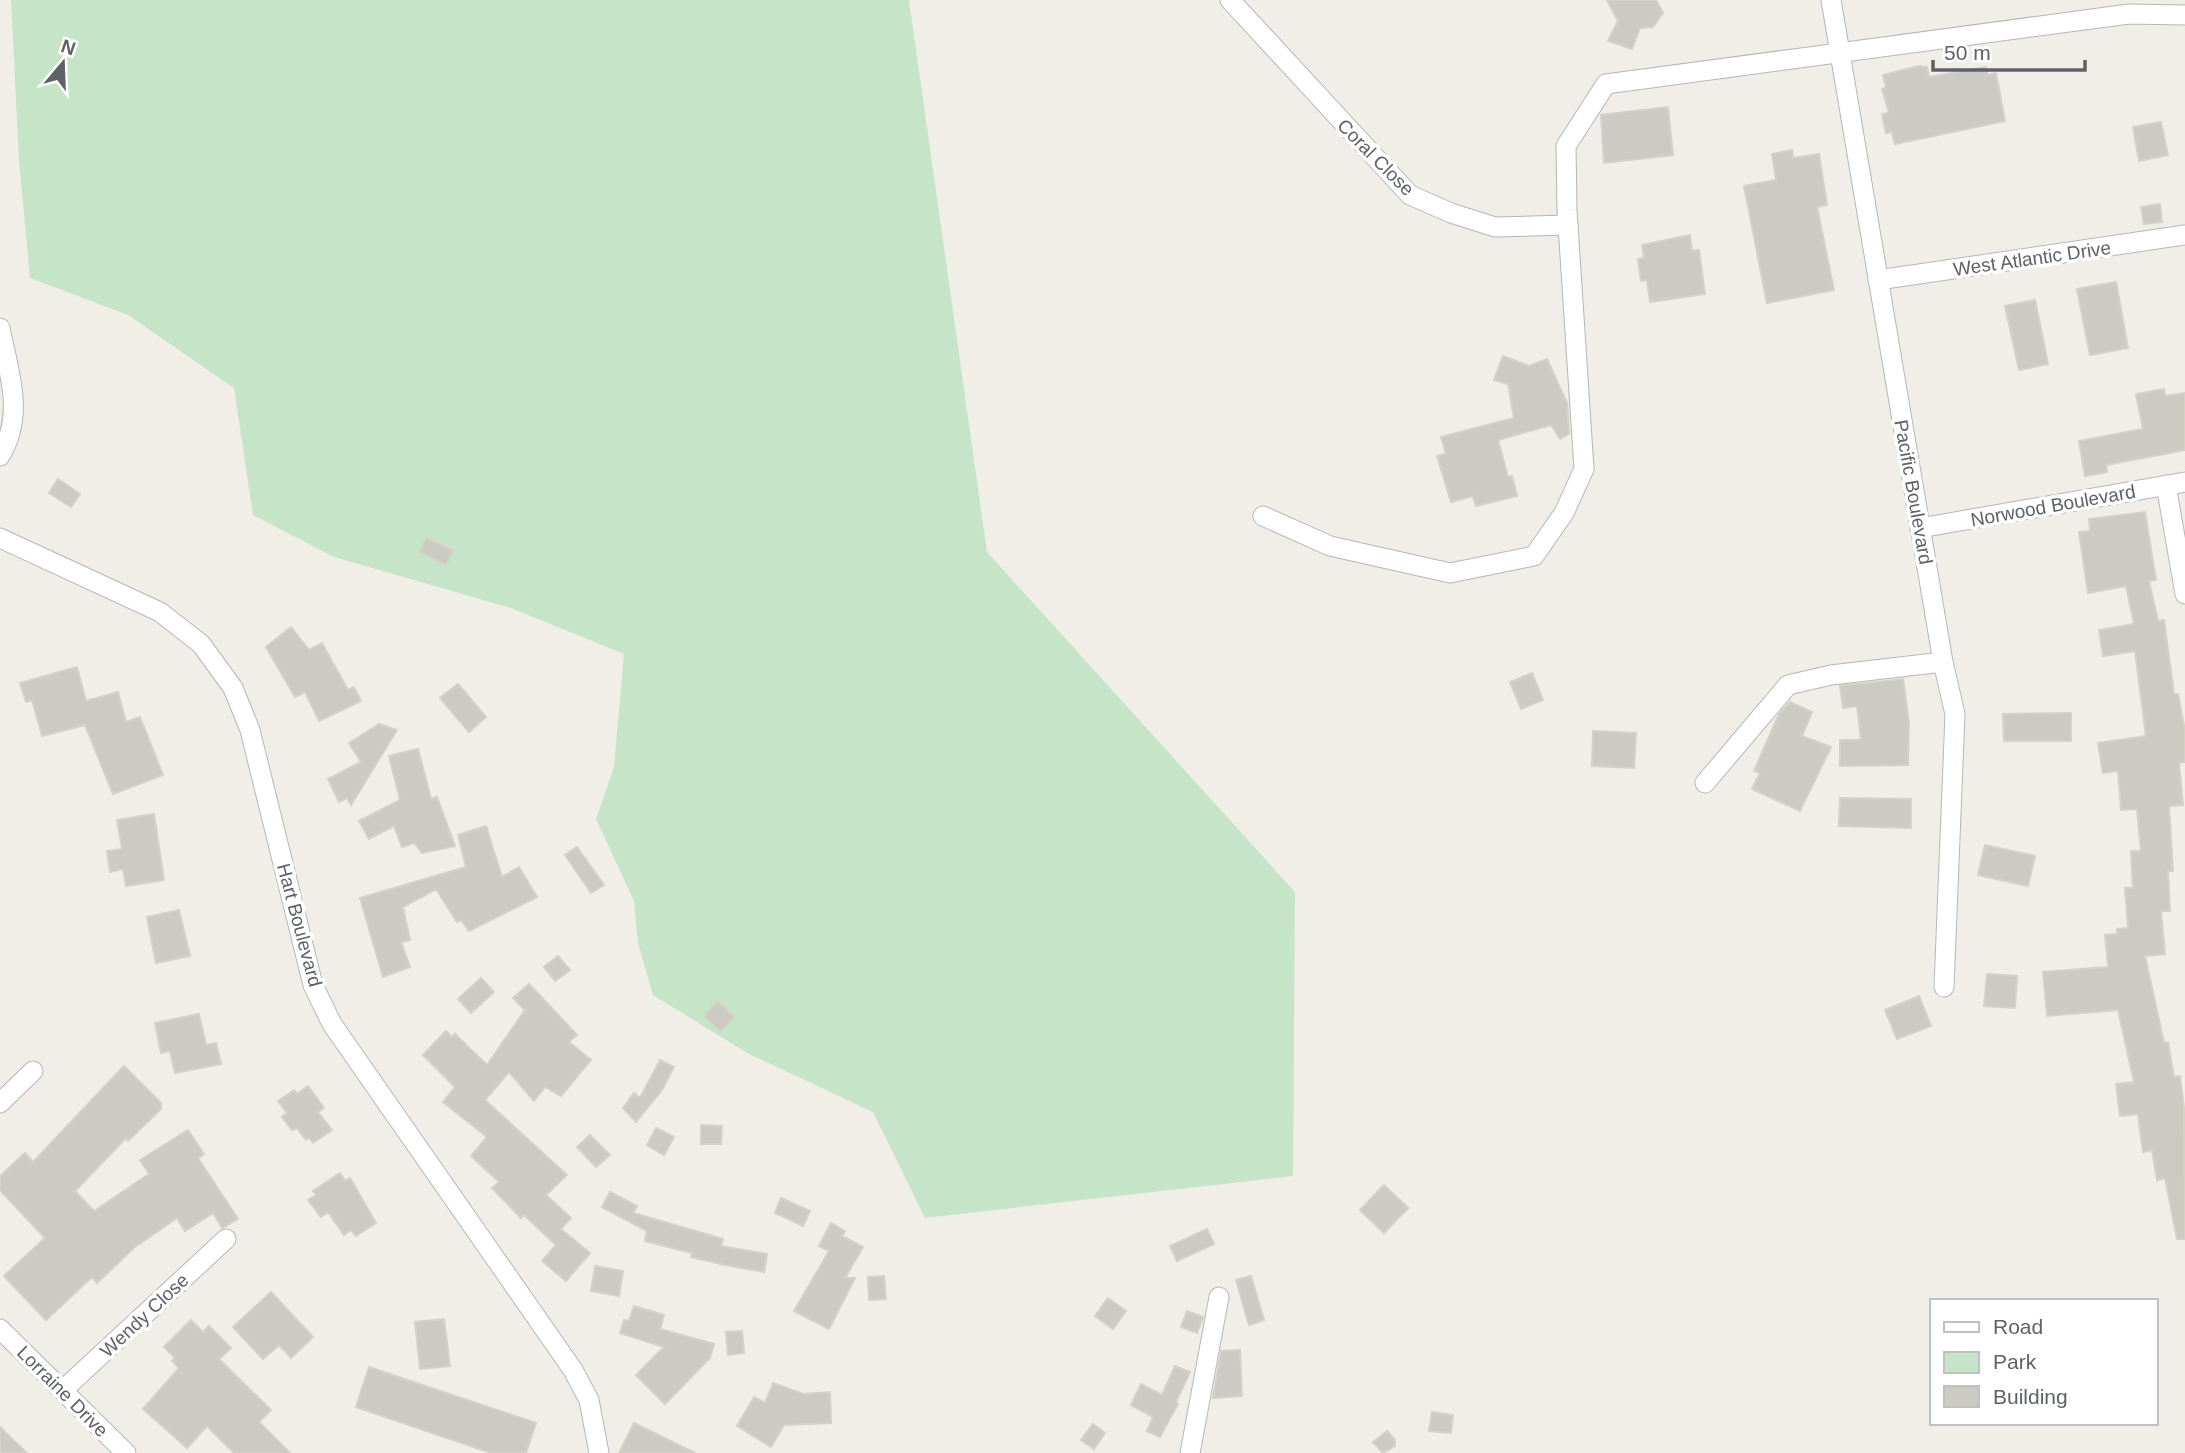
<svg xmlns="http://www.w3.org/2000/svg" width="2185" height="1453" font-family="Arial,sans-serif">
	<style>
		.green { fill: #c6e5c8 }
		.building { fill: #cbcac3; stroke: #d4d1c6; stroke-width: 2 }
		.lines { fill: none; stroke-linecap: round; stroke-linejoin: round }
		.street-casing { stroke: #b4b6bb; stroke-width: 21 }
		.street { stroke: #fff; stroke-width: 19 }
		.labels { text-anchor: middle; stroke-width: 7; stroke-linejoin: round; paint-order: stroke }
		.street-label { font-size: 19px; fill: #5e6166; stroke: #fff }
	</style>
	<rect width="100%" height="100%" fill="#f0eee7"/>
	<!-- green -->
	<path class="green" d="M11 0H909L987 552 1295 892 1293 1176 925 1218 873 1112 747 1053 653 995 638 943 634 901 596 819 614 767 624 654 511 608 334 557 253 515 234 388 128 315 30 278 19 161Z"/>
	<!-- building -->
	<g class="building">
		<path d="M1607 0H1656L1663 13 1653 27 1640 28 1632 49 1608 41 1618 21Z"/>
		<path d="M1919 66 1927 67 1929 77 1986 67 1988 75 1996 73 2005 121 1895 144 1892 132 1886 133 1882 114 1889 113 1882 89 1886 88 1883 75Z"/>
		<path d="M1668 107 1673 155 1604 163 1601 115Z"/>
		<path d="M2161 122 2168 155 2139 161 2133 127Z"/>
		<path d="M1792 150 1793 158 1819 154 1827 205 1817 207 1834 290 1767 303 1744 186 1776 180 1772 154Z"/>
		<path d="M2160 204 2162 222 2144 224 2141 207Z"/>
		<path d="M1690 235 1692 251 1699 250 1705 294 1650 302 1647 280 1641 281 1638 259 1644 258 1642 245Z"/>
		<path d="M2116 282 2128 348 2090 355 2077 289Z"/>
		<path d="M2035 300 2048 364 2019 370 2005 306Z"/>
		<path d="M1503 356 1529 366 1547 359 1567 403 1569 434 1560 439 1551 425 1498 440 1508 477 1512 476 1517 496 1476 506 1473 496 1451 502 1437 456 1446 454 1441 437 1514 418 1508 384 1494 380Z"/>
		<path d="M2164 389 2165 396 2185 393V450L2106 465 2107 472 2085 476 2079 441 2143 429 2136 394Z"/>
		<path d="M58 479 80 494 71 507 49 493Z"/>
		<path d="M2145 512 2156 580 2149 581 2158 621 2164 620 2174 694H2178L2185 731V762L2179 763 2183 805 2169 806 2173 871H2168L2170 911H2161L2165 954 2145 956 2164 1043 2168 1042 2174 1077 2180 1076 2184 1108 2185 1239H2177L2165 1178 2157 1180 2152 1150 2143 1152 2138 1114 2120 1116 2116 1084 2134 1082 2118 1010 2047 1016 2043 972 2108 967 2105 935 2117 934V929L2128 928 2125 888H2133L2131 851H2141L2137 809 2121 810 2118 771 2103 773 2098 743 2146 736 2135 651 2103 656 2099 630 2134 624 2126 586 2088 593 2079 532 2090 531 2089 519Z"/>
		<path d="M426 538 453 550 446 565 420 552Z"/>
		<path d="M291 627 309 650 322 643 348 690 354 687 361 701 319 721 305 692 295 697 266 647Z"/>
		<path d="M77 667 86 701 118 692 126 722 140 717 163 775 113 794 85 725 42 736 32 700 26 702 20 683Z"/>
		<path d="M1532 673 1543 700 1521 709 1510 682Z"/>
		<path d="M1903 679 1909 723 1908 765 1840 766V740H1861L1857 706 1843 708 1840 686Z"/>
		<path d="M458 684 486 717 469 732 440 698Z"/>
		<path d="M1790 702 1812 712 1802 736 1831 747 1800 811 1752 789 1760 773 1754 771 1779 714Z"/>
		<path d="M2071 713V741H2004L2003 714Z"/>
		<path d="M379 724 397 730 351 805 347 798 339 802 328 779 361 762 349 743Z"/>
		<path d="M1593 731 1636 733 1634 768 1592 766Z"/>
		<path d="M418 749 431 799 437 797 455 846 422 853 414 843 402 847 394 826 369 839 359 821 400 800 389 756Z"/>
		<path d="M1840 798 1911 799V828L1839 826Z"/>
		<path d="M154 814 164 880 126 886 123 869 110 872 107 851 122 849 117 820Z"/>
		<path d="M486 826 502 877 519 867 537 897 469 931 461 920 457 922 436 889 403 907 410 940 401 942 410 967 383 977 360 898 466 867 458 835Z"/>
		<path d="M1985 845 2035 856 2028 886 1978 875Z"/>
		<path d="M577 847 604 885 591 893 565 855Z"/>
		<path d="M179 910 190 956 156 963 147 917Z"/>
		<path d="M558 956 570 970 555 981 544 967Z"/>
		<path d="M1987 974 2017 976 2015 1008 1984 1006Z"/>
		<path d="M481 978 494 992 471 1013 458 999Z"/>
		<path d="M529 984 577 1035 569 1042 591 1060 561 1096 545 1087 534 1101 509 1072 485 1100 567 1175 546 1195 571 1218 561 1229 590 1253 566 1281 542 1261 556 1245 524 1215 521 1218 492 1188 499 1182 471 1156 487 1137 443 1102 455 1087 423 1055 446 1031 452 1037 455 1034 487 1065 525 1010 513 998Z"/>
		<path d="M1919 996 1931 1026 1897 1039 1885 1010Z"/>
		<path d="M718 1001 734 1017 720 1031 704 1015Z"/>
		<path d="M199 1014 206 1045 216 1043 221 1064 175 1073 170 1051 161 1053 155 1023Z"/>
		<path d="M660 1060 674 1067 662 1090 636 1122 623 1108 634 1093 640 1098Z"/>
		<path d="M124 1066 161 1103V1109L128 1141 126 1138 75 1191 94 1211 149 1174 140 1160 188 1130 204 1154 198 1158 238 1219 222 1228 213 1213 185 1231 177 1218 135 1247 97 1283 92 1277 46 1320 4 1276 45 1238 0 1190V1176L25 1153 33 1162Z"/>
		<path d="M308 1086 324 1108 318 1112 332 1130 313 1143 309 1138 306 1140 297 1128 292 1130 282 1117 287 1113 278 1101 294 1090 297 1094Z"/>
		<path d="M701 1125 722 1126 721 1144H701Z"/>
		<path d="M656 1128 674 1137 664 1155 647 1145Z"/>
		<path d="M590 1135 610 1155 596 1167 577 1147Z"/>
		<path d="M340 1173 345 1181 350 1178 376 1223 356 1236 351 1230 344 1235 328 1212 321 1217 308 1200 316 1195 313 1191Z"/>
		<path d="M1384 1185 1408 1208 1384 1233 1360 1210Z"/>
		<path d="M610 1192 637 1206 633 1213 723 1239 721 1246 767 1254 764 1272 725 1265 691 1257 692 1253 645 1241 647 1231 602 1207Z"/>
		<path d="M781 1198 810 1211 803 1226 775 1213Z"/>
		<path d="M831 1223 845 1231 842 1236 863 1247 845 1278H855L829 1329 794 1311 829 1251 819 1246Z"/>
		<path d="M1207 1229 1214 1244 1177 1261 1170 1246Z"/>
		<path d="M595 1266 623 1271 619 1296 591 1291Z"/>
		<path d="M884 1276 886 1299 869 1300 868 1277Z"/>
		<path d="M1251 1276 1264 1320 1249 1325 1236 1280Z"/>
		<path d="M271 1292 313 1337 291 1358 279 1345 263 1359 233 1327Z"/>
		<path d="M1108 1298 1126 1311 1113 1329 1095 1316Z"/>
		<path d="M634 1306 664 1315 660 1329 714 1344 710 1358 665 1404 636 1375 664 1347 620 1333 624 1320 629 1321Z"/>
		<path d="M1187 1311 1203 1317 1197 1333 1181 1327Z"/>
		<path d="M444 1319 450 1366 420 1369 415 1322Z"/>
		<path d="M191 1320 203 1332 209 1326 231 1348 219 1359 271 1410 259 1422 290 1453H234L207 1426 187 1448 143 1409 179 1368 172 1361 175 1358 164 1347Z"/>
		<path d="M742 1331 744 1353 728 1355 726 1332Z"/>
		<path d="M1240 1350 1242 1396 1213 1398 1221 1351Z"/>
		<path d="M1175 1366 1190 1372 1176 1402 1178 1404 1160 1437 1147 1431 1153 1417 1131 1405 1141 1384 1162 1395Z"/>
		<path d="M369 1367 536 1423 526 1453H491L356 1407Z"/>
		<path d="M773 1383 803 1394 830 1392 831 1423 784 1425 771 1447 737 1426 754 1397 765 1403Z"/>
		<path d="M1432 1412 1453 1415 1451 1433 1429 1431Z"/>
		<path d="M634 1423 695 1453H619Z"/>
		<path d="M1093 1424 1105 1433 1094 1449 1081 1440Z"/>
		<path d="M0 1427 27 1453H0Z"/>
		<path d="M1387 1431 1395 1440V1446L1383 1453 1373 1442Z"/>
	</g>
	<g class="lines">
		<defs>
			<g id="street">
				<path d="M1230 0 1410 195 1451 213 1495 227 1568 225"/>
				<path d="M1831 0 1943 662 1955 714 1944 987"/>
				<path d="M1878 280 2185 235"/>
				<path d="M0 328C9 373 25 415 0 456"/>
				<path d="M2166 485 2185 594"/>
				<path d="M1263 516 1330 546 1450 573 1534 556 1564 513 1584 469 1567 210 1566 146 1606 84 2129 14 2185 15"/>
				<path d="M1920 528 2185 482"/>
				<path d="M0 538 160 612 201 644 233 688 250 730 313 985 332 1024 573 1370 589 1400 599 1453"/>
				<path d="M1705 783 1788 685 1831 675 1943 662"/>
				<path d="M0 1103 33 1071"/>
				<path d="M0 1329 126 1453"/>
				<path d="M63 1390 226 1239"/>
				<path d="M1190 1453 1219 1297"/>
			</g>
		</defs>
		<!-- street casing -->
		<use href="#street" class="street-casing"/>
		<!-- street -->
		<use href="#street" class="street"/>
	</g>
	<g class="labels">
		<!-- street labels -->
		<g class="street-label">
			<text transform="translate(1376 157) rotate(45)" y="7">Coral Close</text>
			<text transform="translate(2032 258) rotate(-8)" y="7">West Atlantic Drive</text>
			<text transform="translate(1914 492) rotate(80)" y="7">Pacific Boulevard</text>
			<text transform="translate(2053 505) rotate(-10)" y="7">Norwood Boulevard</text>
			<text transform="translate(300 925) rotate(75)" y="7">Hart Boulevard</text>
			<text transform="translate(144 1315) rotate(-43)" y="7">Wendy Close</text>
			<text transform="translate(63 1391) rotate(45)" y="7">Lorraine Drive</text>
		</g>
	</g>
	<!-- legend -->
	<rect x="1930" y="1299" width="228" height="126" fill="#ffffff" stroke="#bfc0c2" stroke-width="2"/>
	<rect x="1944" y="1322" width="35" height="10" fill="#ffffff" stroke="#bfc0c2" stroke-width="2"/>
	<text x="1993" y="1334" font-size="21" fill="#5e6166">Road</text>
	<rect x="1944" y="1352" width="35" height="21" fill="#c6e5c8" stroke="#bfc0c2" stroke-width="2"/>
	<text x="1993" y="1369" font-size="21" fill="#5e6166">Park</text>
	<rect x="1944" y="1386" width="35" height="21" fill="#cbcac3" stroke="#bfc0c2" stroke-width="2"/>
	<text x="1993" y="1404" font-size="21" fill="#5e6166">Building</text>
	<!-- north arrow -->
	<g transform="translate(63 63) rotate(19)" stroke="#ffffff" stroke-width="5" paint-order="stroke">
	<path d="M0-5L12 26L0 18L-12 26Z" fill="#5e6166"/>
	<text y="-10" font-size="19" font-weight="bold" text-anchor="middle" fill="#5e6166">N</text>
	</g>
	<!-- scale -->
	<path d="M1933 60v10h152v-10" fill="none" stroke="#5e6166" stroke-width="3.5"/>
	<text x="1944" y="60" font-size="21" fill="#5e6166" stroke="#ffffff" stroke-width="5" paint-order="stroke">50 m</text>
</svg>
